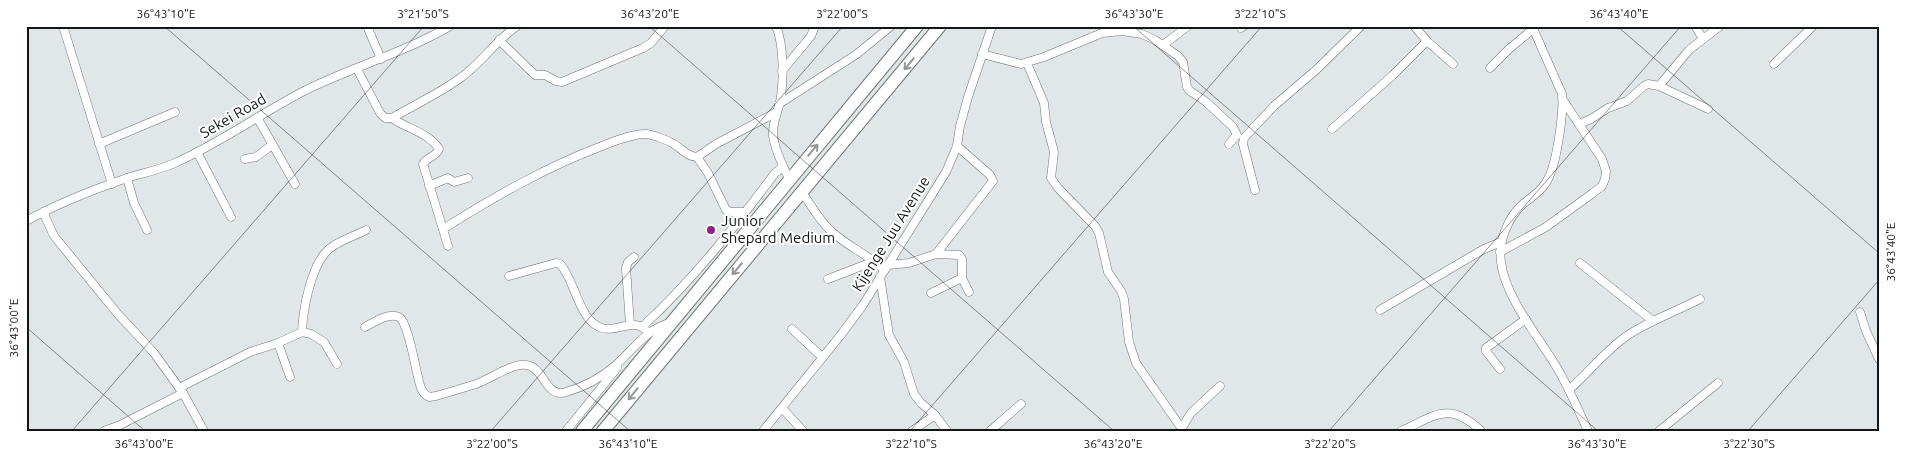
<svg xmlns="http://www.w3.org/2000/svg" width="1905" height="457" font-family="Ubuntu,sans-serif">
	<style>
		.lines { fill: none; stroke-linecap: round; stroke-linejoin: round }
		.minor-casing { stroke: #707576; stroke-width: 9 }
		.trunk-casing { stroke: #707576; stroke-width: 14 }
		.minor { stroke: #fff; stroke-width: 8 }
		.trunk { stroke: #fff; stroke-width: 12 }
		.oneway { stroke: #959696 }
		.ticks { fill: none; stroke: #131516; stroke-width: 1; stroke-opacity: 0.45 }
		.poi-dot { fill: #8b2287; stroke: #fff; stroke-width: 2 }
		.labels { text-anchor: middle; stroke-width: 4; stroke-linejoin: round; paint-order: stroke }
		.street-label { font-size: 15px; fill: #131516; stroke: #fff }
		.poi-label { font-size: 15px; fill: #131516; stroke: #fff; text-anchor: start }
		.neatline { fill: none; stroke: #131516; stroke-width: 2 }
		.ticks-label { font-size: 12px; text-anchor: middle; fill: #131516 }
	</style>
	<rect width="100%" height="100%" fill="#e1e6e8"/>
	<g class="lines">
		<defs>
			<g id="minor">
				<path d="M63 26 112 184"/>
				<path d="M367 26 381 59"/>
				<path d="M776 26C784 45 784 81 780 102 777 114 772 124 773 136 775 152 783 165 789 179"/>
				<path d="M1414 26 1427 41 1453 64"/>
				<path d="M1532 26 1562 94C1564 112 1557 160 1549 177 1544 189 1533 196 1523 204 1508 217 1498 242 1501 262 1505 297 1538 336 1556 366 1568 386 1578 409 1588 431"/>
				<path d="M1695 26 1703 39"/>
				<path d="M1241 28 1244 26"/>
				<path d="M499 40 535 75H545L556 81 562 82 643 48 651 43 665 26"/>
				<path d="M1163 45 1188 26"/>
				<path d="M982 54 1021 64 1044 57 1102 33 1122 31 1142 34 1155 40 1178 56 1183 62 1187 87 1190 91 1205 101 1233 127 1237 135 1229 144"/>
				<path d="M1027 63 1044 103 1046 122 1054 152 1051 178 1058 188 1095 226 1099 233 1108 272 1121 291 1124 299 1129 342 1136 363 1182 429"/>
				<path d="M1774 64 1813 26"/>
				<path d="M1490 68 1509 49 1533 29"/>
				<path d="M357 69 380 113 385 118H392C414 105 438 94 459 79 481 64 495 41 517 26"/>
				<path d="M782 71 811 36 815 26"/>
				<path d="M1659 86 1689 50 1720 26"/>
				<path d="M779 104 857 54 891 26"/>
				<path d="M392 118C407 129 428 132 439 149 437 156 427 157 423 164L448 246"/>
				<path d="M258 119 295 184"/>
				<path d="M1579 124 1591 119 1608 108 1627 101 1644 86 1648 84 1659 86 1708 109"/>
				<path d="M1332 129 1393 75 1427 41"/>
				<path d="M99 144 175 112"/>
				<path d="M197 152 231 217"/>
				<path d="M697 157 708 173 726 210 731 212H743"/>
				<path d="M245 159 256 157 272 145"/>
				<path d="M127 178 134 203 147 230"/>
				<path d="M429 186 448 178 454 182 468 178"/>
				<path d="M1255 190 1243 144 1244 138 1274 106 1316 70 1361 26"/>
				<path d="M802 192C811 205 818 219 830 230 846 246 868 254 884 270"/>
				<path d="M43 212 54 236 117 313 154 353 183 393 204 431"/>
				<path d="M26 221C59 203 92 190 127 178 143 173 159 170 175 163 220 143 260 114 304 91 352 67 404 53 450 26"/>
				<path d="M443 229C494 197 546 167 602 146 615 141 631 134 646 134 654 135 667 140 674 144 682 149 688 157 697 157L716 144 777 112"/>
				<path d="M1500 252 1546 227 1593 193 1602 186 1605 179 1606 171 1602 159 1563 100"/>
				<path d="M936 254 993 181 990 175 957 146"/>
				<path d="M1580 263 1653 321"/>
				<path d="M888 265 909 263 936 254 959 255 962 259V278L969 292"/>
				<path d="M509 276 556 263 560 264C575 280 578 317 599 327 615 334 631 318 645 329"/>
				<path d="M880 277 889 335 904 362 914 394 921 403 935 415 947 431"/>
				<path d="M828 279 875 261"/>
				<path d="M931 293 962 278"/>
				<path d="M1380 310 1484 249 1501 242"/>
				<path d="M1860 312 1866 331 1879 359"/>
				<path d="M630 325 626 268 628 262 634 257"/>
				<path d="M365 327C374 322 389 312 399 317 408 322 415 366 418 377 420 385 421 393 429 397L436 396C450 392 463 388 476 384 490 379 512 363 526 365 544 366 545 399 566 392 584 387 602 377 616 365 635 348 646 329 672 322"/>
				<path d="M642 327C692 281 735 227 775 173L783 167"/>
				<path d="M792 329 822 357"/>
				<path d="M302 332C303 310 310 271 325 253 334 242 353 237 366 230"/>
				<path d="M278 343 290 377"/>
				<path d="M1500 369 1486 351V348L1526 319"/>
				<path d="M179 388 250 352 278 343 302 332 311 334 324 342 337 364"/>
				<path d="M1569 390C1589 372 1606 350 1628 335 1651 320 1677 311 1700 299"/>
				<path d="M782 408 803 431"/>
				<path d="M104 431 120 425 183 393"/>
				<path d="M566 431 617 368"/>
				<path d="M763 431 840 336 863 305 946 172 957 146 960 126 968 97 992 26"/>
				<path d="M912 431 935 415"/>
				<path d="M990 431 1021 404"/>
				<path d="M1180 431 1191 413 1220 386"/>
				<path d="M1401 431C1435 416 1449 400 1481 431"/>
				<path d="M1659 431 1718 383"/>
			</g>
			<g id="trunk">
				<path d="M582 431 917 26"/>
				<path d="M603 431 940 26"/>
			</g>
		</defs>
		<!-- minor casing -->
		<use href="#minor" class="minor-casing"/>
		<!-- trunk casing -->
		<use href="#trunk" class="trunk-casing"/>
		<!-- minor -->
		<use href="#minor" class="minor"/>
		<!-- trunk -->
		<use href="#trunk" class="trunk"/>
	</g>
	<!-- one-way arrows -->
	<defs><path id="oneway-shaft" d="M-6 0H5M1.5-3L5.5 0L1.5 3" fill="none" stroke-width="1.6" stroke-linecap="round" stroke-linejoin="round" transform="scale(1.25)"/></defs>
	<g class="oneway">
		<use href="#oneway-shaft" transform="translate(909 64) rotate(130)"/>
		<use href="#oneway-shaft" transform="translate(813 150) rotate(-50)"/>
		<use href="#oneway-shaft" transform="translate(737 269) rotate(130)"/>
		<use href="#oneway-shaft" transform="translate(633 394) rotate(129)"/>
	</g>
	<!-- ticks -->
	<path class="ticks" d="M164 26 630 431M649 26 1114 431M1133 26 1598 431M1617 26 1879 253M26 327 145 431M72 431 424 26M491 431 843 26M910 431 1262 26M1329 431 1681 26M1748 431 1879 280"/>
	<!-- markers -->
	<circle class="poi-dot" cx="711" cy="230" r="5"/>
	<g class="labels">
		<!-- street labels -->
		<g class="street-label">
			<text transform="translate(233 116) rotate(-30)" y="5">Sekei Road</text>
			<text transform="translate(891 234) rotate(-58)" y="5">Kijenge Juu Avenue</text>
		</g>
		<!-- poi labels -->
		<g class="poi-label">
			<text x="721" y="226">Junior<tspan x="721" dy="17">Shepard Medium</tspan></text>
		</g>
	</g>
	<!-- border -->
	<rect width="1905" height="457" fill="none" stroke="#ffffff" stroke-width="55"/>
	<rect x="28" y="28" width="1850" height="402" class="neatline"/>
	<g class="ticks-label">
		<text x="166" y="18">36°43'10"E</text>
		<text x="423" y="18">3°21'50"S</text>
		<text x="650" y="18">36°43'20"E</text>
		<text x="842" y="18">3°22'00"S</text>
		<text x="1134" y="18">36°43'30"E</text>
		<text x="1260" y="18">3°22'10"S</text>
		<text x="1619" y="18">36°43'40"E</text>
		<text transform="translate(1891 252) rotate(-90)" y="4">36°43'40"E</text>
		<text transform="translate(14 328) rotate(-90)" y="4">36°43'00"E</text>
		<text x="144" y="448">36°43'00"E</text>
		<text x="492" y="448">3°22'00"S</text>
		<text x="628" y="448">36°43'10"E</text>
		<text x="911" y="448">3°22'10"S</text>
		<text x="1113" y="448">36°43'20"E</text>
		<text x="1330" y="448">3°22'20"S</text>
		<text x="1597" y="448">36°43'30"E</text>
		<text x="1749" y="448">3°22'30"S</text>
	</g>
</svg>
